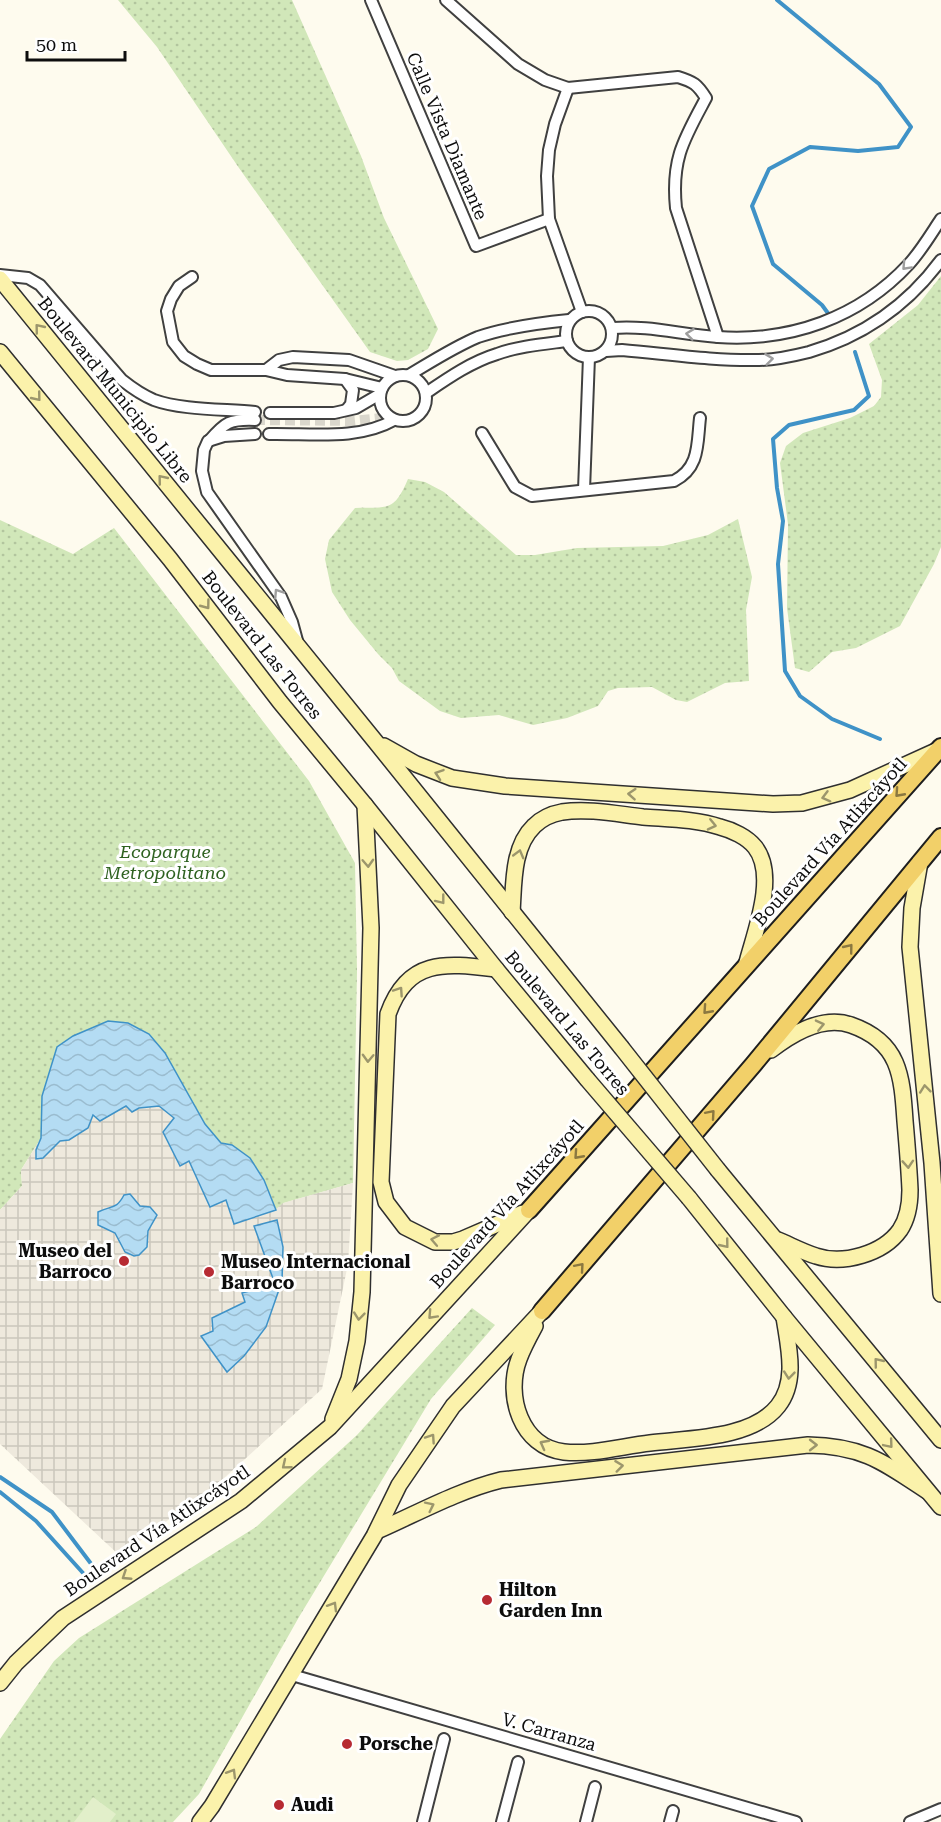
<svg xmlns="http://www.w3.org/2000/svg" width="941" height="1822" font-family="'Roboto Serif',serif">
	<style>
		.grass { fill: url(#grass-dots) }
		.pitch { fill: #e2efca }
		.plaza { fill: url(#plaza-grid) }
		.water { fill: url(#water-waves); stroke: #3f92c7; stroke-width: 1.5 }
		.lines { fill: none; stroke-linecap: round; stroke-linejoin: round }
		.stream { stroke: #3f92c7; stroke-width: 4 }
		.minor-tunnel { stroke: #dad7cc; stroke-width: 10; stroke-dasharray: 10 5; stroke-linecap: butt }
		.minor-casing { stroke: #404040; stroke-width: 14 }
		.secondary-casing { stroke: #2f2f2f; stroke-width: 18 }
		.primary-casing { stroke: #1e1e1e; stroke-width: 20 }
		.minor { stroke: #fff; stroke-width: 10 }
		.secondary { stroke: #fbf2ab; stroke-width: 15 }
		.primary { stroke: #f2d069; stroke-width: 16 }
		.secondary-bridge-casing { stroke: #2f2f2f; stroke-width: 18; stroke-linecap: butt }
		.secondary-bridge { stroke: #fbf2ab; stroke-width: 15 }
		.oneway { stroke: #9e9e9e }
		.oneway2 { stroke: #9c966c }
		.oneway3 { stroke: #8b7840 }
		.poi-dot { fill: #b72b33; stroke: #fff; stroke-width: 2 }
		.labels { text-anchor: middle; stroke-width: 6; stroke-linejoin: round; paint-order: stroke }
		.street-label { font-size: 18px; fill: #0d0d0d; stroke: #fff }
		.park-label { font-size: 18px; font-style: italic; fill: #2e6220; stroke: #fff }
		.poi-label { font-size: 18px; font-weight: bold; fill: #0d0d0d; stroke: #fff; text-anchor: start }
	</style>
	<defs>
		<pattern id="grass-dots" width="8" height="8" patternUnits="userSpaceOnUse" patternTransform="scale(1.5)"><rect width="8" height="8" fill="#d1e7b9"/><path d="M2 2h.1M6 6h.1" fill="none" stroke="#b2c59e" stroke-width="1.8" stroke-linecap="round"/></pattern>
		<pattern id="plaza-grid" width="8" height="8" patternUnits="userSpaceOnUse" patternTransform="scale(1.5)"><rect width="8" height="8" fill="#eee9dd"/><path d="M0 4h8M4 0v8" fill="none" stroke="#cbc7bc"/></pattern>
		<pattern id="water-waves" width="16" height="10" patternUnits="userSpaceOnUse" patternTransform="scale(1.5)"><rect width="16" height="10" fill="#b4dcf3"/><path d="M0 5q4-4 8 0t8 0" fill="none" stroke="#9abccf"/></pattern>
	</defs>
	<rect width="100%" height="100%" fill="#fefbee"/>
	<!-- grass -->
	<g class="grass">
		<path d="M118 0H292L361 156 384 218 438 329 428 349 408 360 397 361 370 352 239 168 157 47Z"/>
		<path d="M941 276V547L934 564 900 626 856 648 832 652 809 672 795 668 787 608 788 524 780 463 786 446 803 433 850 418 874 406 881 397 882 380 869 344 918 305Z"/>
		<path d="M408 479 425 482 444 492 516 555H535L577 548 663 546 708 535 738 519 752 577 746 610 749 681 725 683 687 702 676 700 652 687 618 688 608 691 598 706 567 718 533 725 499 715 461 718 440 711 399 681 392 668 378 654 350 620 332 592 325 559 329 540 355 508C388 507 394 512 408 479Z"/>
		<path d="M0 520 73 554 114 528 309 781 355 863 357 972 353 1183 284 1203 276 1210 264 1180 250 1158 232 1145 221 1143 205 1124 165 1053 149 1034 128 1023 42 1096 41 1138 21 1170 22 1186 0 1210Z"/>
		<path d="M472 1308 495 1325 431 1399 299 1617 199 1794 173 1822H0V1739L54 1661 79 1638 256 1527 357 1435Z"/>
	</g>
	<!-- pitch -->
	<path class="pitch" d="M93 1797 116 1814 110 1822H74Z"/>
	<!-- plaza -->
	<path class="plaza" d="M108 1021 128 1023 149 1034 165 1053 205 1124 221 1143 232 1145 250 1158 264 1180 276 1209 283 1203 353 1183 348 1264 322 1389 223 1479 120 1556 0 1444V1210L22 1186 21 1170 41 1138 42 1096 57 1047 73 1036Z"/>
	<!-- water -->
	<g class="water">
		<path d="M108 1021 128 1023 149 1034 165 1053 205 1124 221 1143 232 1145 250 1158 264 1180 276 1210 234 1224 226 1200 210 1207 189 1161 180 1166 163 1132 174 1118 159 1106 139 1108 132 1112 126 1106 100 1121 93 1115 88 1128 69 1140 60 1141 43 1158 36 1159V1150L41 1138 42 1096 57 1047 73 1036Z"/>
		<path d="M130 1194 140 1206 150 1207 157 1215 148 1231 147 1247 139 1255 134 1256 125 1252 115 1233 98 1225V1212C112 1205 116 1210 124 1195Z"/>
		<path d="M277 1220 283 1247 282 1281 266 1327 244 1356 227 1372 201 1336 213 1331 212 1318 245 1302 242 1293 275 1284 254 1226Z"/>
	</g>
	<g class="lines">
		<!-- stream -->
		<g class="stream">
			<path d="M777 0 879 84 911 127 898 147 858 151 810 147 769 169 752 206 773 264 822 305 830 316"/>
			<path d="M855 352 869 396 854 410 789 425 773 439 777 488 783 521 778 564 785 671 800 696 832 719 880 739"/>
			<path d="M0 1477 52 1512 92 1565"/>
			<path d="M0 1492 36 1521 83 1573"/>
		</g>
		<!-- minor-tunnel -->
		<path class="minor-tunnel" d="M255 420 354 421 390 417"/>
		<defs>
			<g id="minor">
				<path d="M371 0 476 246 549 219"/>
				<path d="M446 0 518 64 545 80 568 88 678 77C694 82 697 84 706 98 684 139 671 159 676 208L718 337"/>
				<path d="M568 88 555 124 549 150 547 176 549 219 582 312"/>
				<path d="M0 275 28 278 40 285 122 380C132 388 142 395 154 400 181 410 226 409 255 412"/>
				<path d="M192 277 179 286 171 299 167 311 173 342 184 356 197 364 211 370H266L287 375 345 379 382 388"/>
				<circle cx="589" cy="334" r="23"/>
				<path d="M613 328C648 325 683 335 718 337 790 342 859 318 909 264 921 251 931 234 941 219"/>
				<path d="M606 351 622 350C668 354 713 361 759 360 776 360 793 356 809 352 864 336 907 306 941 260"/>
				<path d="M266 370 279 360 293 357 349 360 395 376"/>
				<circle cx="403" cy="398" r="23"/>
				<path d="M409 375C431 362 454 347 478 337 507 327 539 323 569 320"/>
				<path d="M345 379 353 390 351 404 347 409"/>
				<path d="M426 393C448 378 471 362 497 354 519 346 544 344 567 341"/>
				<path d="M270 413H334L356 408 380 394"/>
				<path d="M482 433 515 487 532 496 674 481C700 468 697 444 700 418"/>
				<path d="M255 434 224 436 208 441 204 450 202 471 207 492 281 597 292 622 298 644"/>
				<path d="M269 434C310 433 357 441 394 420"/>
				<path d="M209 441C225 422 230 419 255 420"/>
				<path d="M584 490 589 357"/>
				<path d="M292 1675 796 1822"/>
				<path d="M423 1822 444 1739"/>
				<path d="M502 1822 518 1762"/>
				<path d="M586 1822 595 1787"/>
				<path d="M670 1822 673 1811"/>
				<path d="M910 1822 941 1809"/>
			</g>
			<g id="secondary">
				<path d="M0 279 375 741 621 1047"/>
				<path d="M0 352 170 559 280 702 365 805 496 969 587 1079"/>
				<path d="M384 746 416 764 452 778 505 786 773 804 802 803 850 790 938 750"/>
				<path d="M920 862 912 908 910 947 932 1163 941 1294"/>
				<path d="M512 912C514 884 512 847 534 826 542 818 551 814 562 812 588 808 617 814 643 817 669 819 696 819 720 827 732 830 747 837 755 847 778 876 754 934 746 966"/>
				<path d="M496 969C445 963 408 958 388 1014L381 1182 386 1202 405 1227 435 1242H453L463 1239 523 1213"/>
				<path d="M771 1050C793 1033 823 1015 851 1025 900 1042 902 1076 905 1121 907 1144 909 1167 910 1190 910 1205 908 1218 900 1230 883 1254 843 1265 816 1256 803 1252 790 1245 778 1240"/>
				<path d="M718 1170 941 1440"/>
				<path d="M689 1198 784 1317 941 1507"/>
				<path d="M535 1326C529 1337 523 1348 519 1359 505 1396 521 1447 564 1452 592 1455 623 1446 650 1443 690 1438 752 1439 778 1406 798 1381 788 1345 784 1317"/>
				<path d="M333 1419 349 1379 357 1341 362 1292 371 928 365 805"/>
				<path d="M377 1531C418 1513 457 1491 501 1480L808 1445C863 1446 883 1462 927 1491"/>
				<path d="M0 1683 16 1663 63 1618 241 1501 330 1427 529 1210"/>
				<path d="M200 1822 212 1806 374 1536 399 1485 453 1406 542 1311"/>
			</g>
			<g id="primary">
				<path d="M529 1210 941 747"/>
				<path d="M542 1311 753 1065 941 837"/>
			</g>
		</defs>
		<!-- minor casing -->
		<use href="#minor" class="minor-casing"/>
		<!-- secondary casing -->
		<use href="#secondary" class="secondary-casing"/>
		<!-- primary casing -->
		<use href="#primary" class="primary-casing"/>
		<!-- minor -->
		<use href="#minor" class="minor"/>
		<!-- secondary -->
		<use href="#secondary" class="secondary"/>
		<!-- primary -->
		<use href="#primary" class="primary"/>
		<defs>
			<g id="secondary-bridge">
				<path d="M621 1047 718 1170"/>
				<path d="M587 1079 689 1198"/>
			</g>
		</defs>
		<!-- secondary-bridge casing -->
		<use href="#secondary-bridge" class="secondary-bridge-casing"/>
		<!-- secondary-bridge -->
		<use href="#secondary-bridge" class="secondary-bridge"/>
	</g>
	<!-- one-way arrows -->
	<defs><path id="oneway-chevron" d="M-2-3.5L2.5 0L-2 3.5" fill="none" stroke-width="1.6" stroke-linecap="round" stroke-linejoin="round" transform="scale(1.5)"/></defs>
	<g class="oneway">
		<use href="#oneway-chevron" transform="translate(906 266) rotate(133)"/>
		<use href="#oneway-chevron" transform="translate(690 334) rotate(-173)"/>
		<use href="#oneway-chevron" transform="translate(769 359) rotate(-7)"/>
		<use href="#oneway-chevron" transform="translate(278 593) rotate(-123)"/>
	</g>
	<g class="oneway2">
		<use href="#oneway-chevron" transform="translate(39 328) rotate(-129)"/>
		<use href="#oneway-chevron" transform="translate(37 397) rotate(51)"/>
		<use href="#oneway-chevron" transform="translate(162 479) rotate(-129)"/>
		<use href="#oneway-chevron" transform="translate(206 605) rotate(53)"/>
		<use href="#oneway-chevron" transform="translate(439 774) rotate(-161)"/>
		<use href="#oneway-chevron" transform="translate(632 794) rotate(-176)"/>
		<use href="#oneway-chevron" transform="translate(826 797) rotate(165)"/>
		<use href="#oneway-chevron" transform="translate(712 825) rotate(13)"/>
		<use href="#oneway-chevron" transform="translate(519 854) rotate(-75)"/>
		<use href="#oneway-chevron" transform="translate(368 863) rotate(87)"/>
		<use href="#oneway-chevron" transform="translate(441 900) rotate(52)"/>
		<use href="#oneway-chevron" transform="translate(399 991) rotate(-56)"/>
		<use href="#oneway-chevron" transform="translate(820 1025) rotate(-13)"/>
		<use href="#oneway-chevron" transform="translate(368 1058) rotate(92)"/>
		<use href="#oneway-chevron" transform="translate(925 1089) rotate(-96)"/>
		<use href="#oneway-chevron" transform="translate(908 1164) rotate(86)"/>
		<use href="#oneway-chevron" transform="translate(435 1240) rotate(-169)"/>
		<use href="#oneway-chevron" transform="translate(725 1244) rotate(51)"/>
		<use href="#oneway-chevron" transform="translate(432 1315) rotate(133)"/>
		<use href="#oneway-chevron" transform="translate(359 1316) rotate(96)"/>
		<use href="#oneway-chevron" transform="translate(878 1362) rotate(-129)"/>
		<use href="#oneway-chevron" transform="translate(789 1375) rotate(96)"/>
		<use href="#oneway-chevron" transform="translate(431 1438) rotate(-56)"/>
		<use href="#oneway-chevron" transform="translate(544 1444) rotate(-152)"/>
		<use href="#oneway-chevron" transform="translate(889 1444) rotate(50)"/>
		<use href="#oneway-chevron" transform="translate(813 1445)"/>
		<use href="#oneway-chevron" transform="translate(286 1465) rotate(141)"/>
		<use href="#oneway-chevron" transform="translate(619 1466) rotate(-7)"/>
		<use href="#oneway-chevron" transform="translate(430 1506) rotate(-26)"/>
		<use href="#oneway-chevron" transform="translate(126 1576) rotate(147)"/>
		<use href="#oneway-chevron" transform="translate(333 1606) rotate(-59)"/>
		<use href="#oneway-chevron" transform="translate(232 1773) rotate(-59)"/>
	</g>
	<g class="oneway3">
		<use href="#oneway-chevron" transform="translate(899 793) rotate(132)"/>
		<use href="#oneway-chevron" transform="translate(849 948) rotate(-51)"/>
		<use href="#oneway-chevron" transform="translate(707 1010) rotate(132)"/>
		<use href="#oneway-chevron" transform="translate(711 1114) rotate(-49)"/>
		<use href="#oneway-chevron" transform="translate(578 1155) rotate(132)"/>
		<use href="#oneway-chevron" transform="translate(580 1267) rotate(-49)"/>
	</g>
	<!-- markers -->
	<g class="poi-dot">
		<circle cx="124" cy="1261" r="6"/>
		<circle cx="209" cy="1272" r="6"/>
		<circle cx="487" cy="1600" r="6"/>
		<circle cx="347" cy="1744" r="6"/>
		<circle cx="279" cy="1805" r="6"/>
	</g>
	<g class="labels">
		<!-- street labels -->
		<g class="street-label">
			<text transform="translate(447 136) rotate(67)" y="6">Calle Vista Diamante</text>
			<text transform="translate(115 390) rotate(51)" y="6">Boulevard Municipio Libre</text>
			<text transform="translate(262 645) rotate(52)" y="6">Boulevard Las Torres</text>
			<text transform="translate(830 842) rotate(-48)" y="6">Boulevard Vía Atlixcáyotl</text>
			<text transform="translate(567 1023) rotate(50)" y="6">Boulevard Las Torres</text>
			<text transform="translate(507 1204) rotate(-48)" y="6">Boulevard Vía Atlixcáyotl</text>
			<text transform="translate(157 1531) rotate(-34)" y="6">Boulevard Vía Atlixcáyotl</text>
			<text transform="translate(549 1732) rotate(16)" y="6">V. Carranza</text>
		</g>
		<!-- park labels -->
		<g class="park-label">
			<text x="165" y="858">Ecoparque<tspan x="165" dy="21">Metropolitano</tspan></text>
		</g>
		<!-- poi labels -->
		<g class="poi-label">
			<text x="112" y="1257" text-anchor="end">Museo del<tspan x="112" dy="21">Barroco</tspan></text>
			<text x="221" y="1268">Museo Internacional<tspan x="221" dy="21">Barroco</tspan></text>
			<text x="499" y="1596">Hilton<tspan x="499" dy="21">Garden Inn</tspan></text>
			<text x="359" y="1750">Porsche</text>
			<text x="291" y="1811">Audi</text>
		</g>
	</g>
	<!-- scale -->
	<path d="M27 51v9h98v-9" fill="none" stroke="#0d0d0d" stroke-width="3"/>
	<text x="36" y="51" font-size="18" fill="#0d0d0d" stroke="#ffffff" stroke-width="4.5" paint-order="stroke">50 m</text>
</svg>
